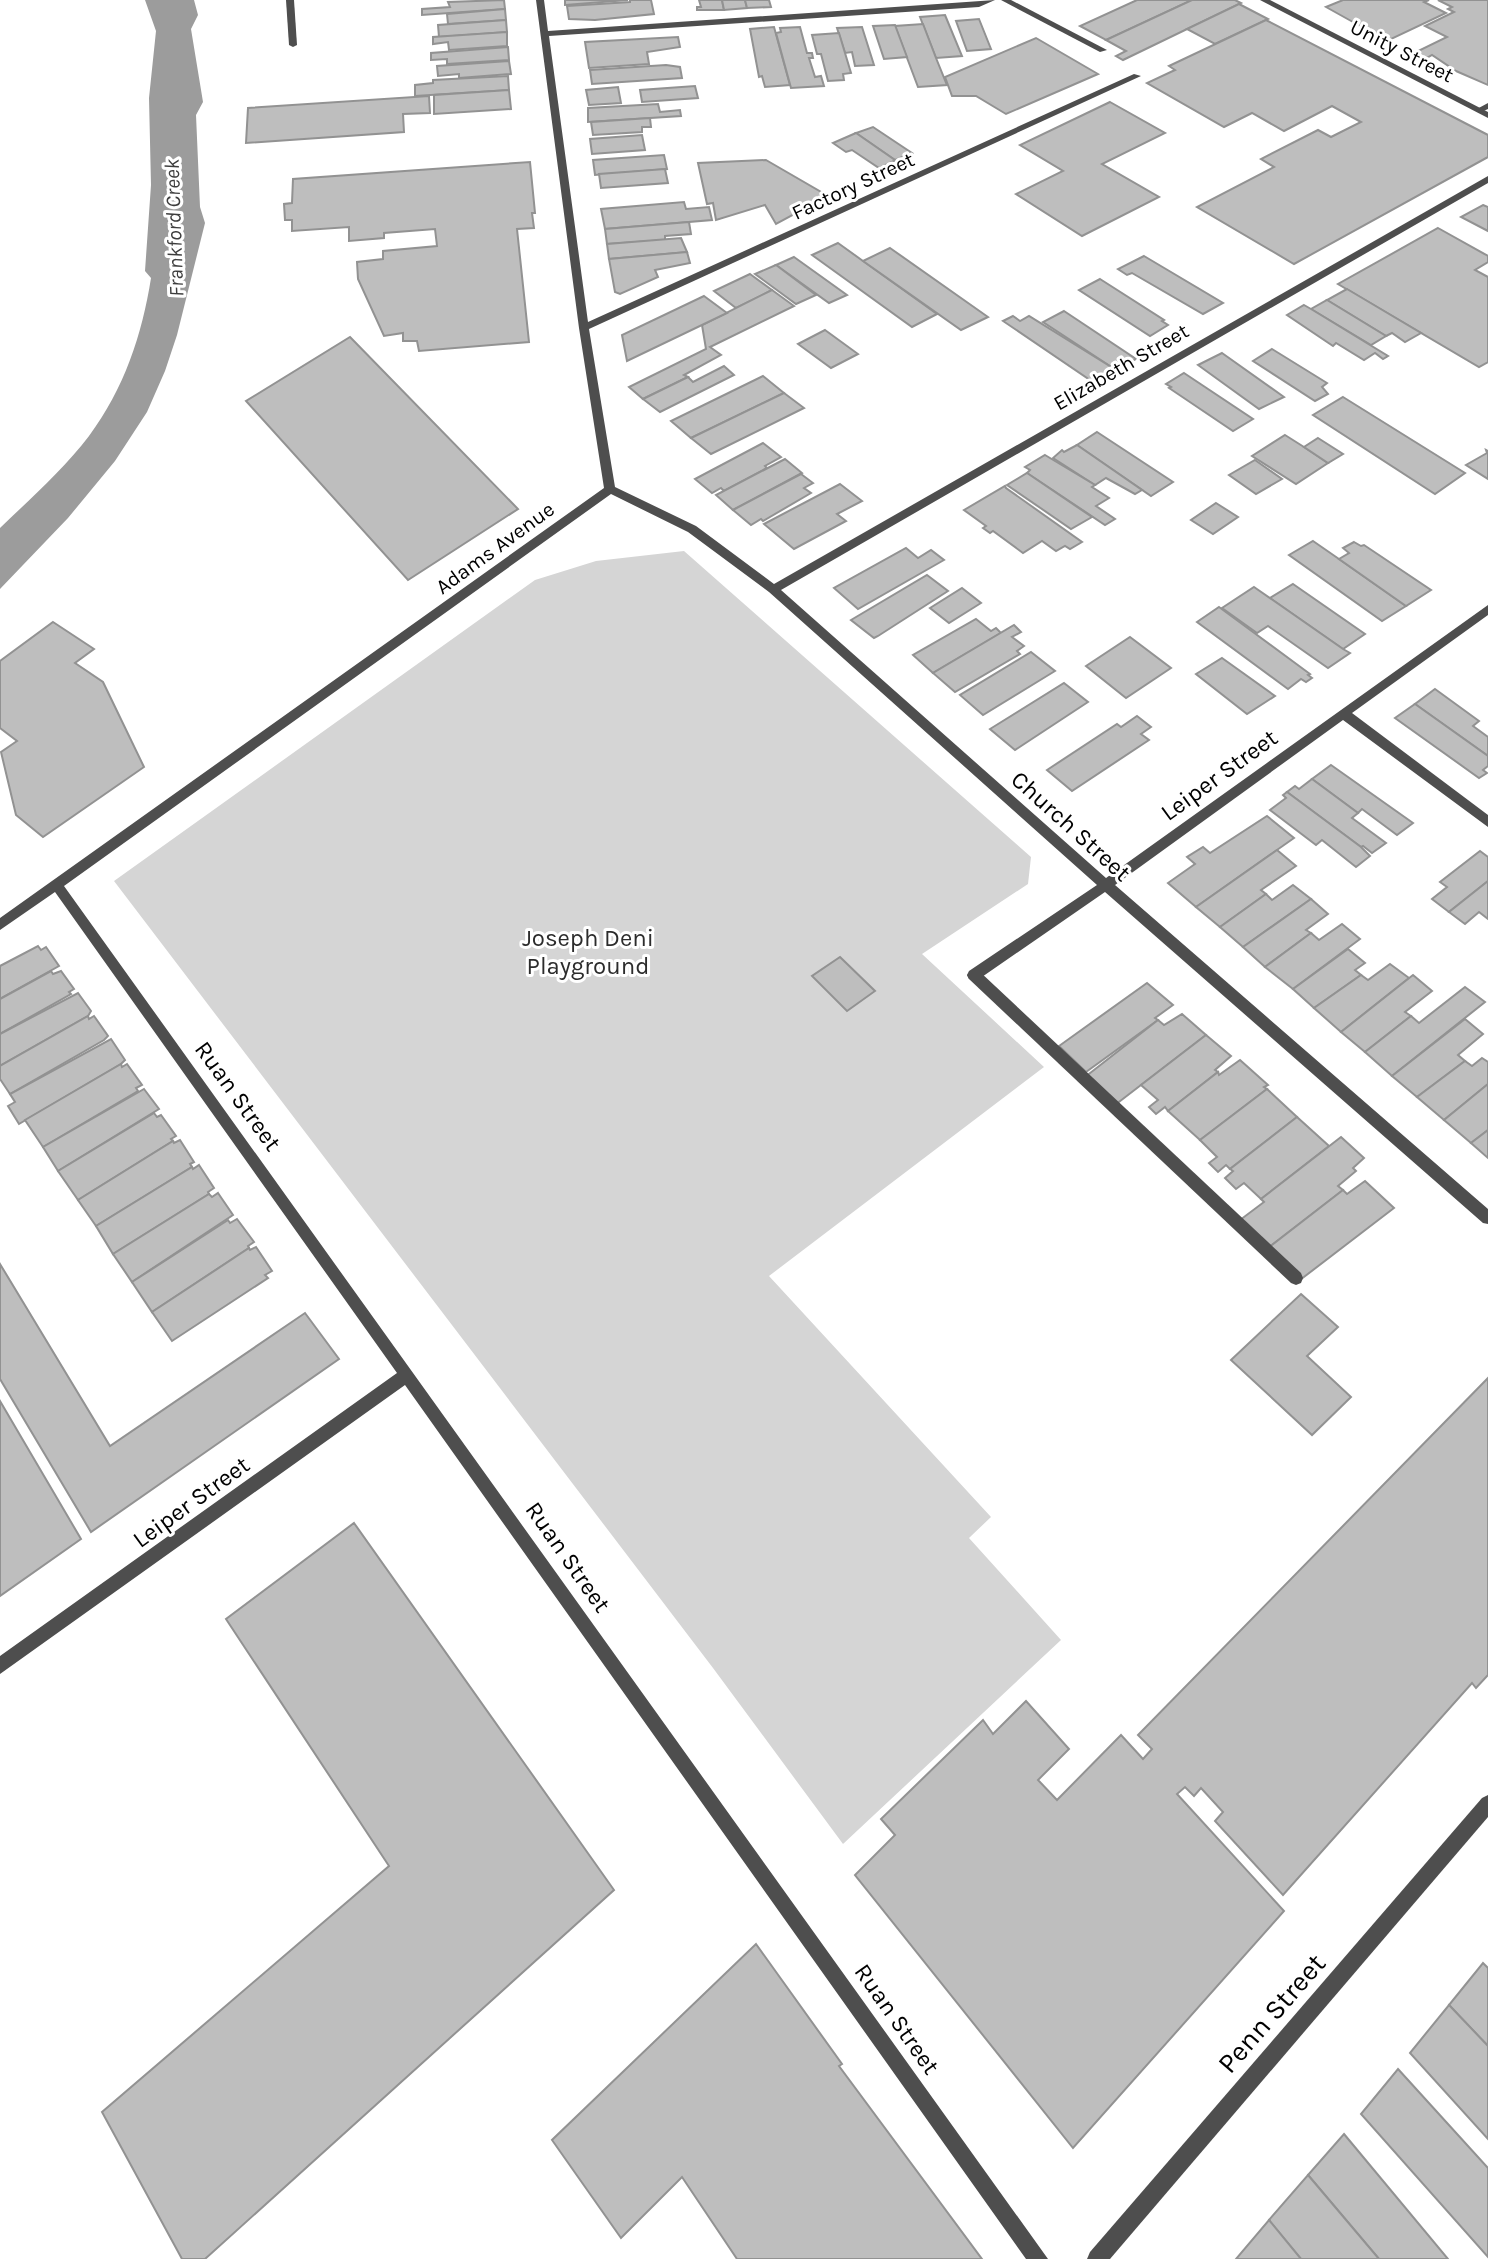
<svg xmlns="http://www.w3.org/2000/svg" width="1488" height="2259" font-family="Karla,sans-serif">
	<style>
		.green { fill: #d5d5d5 }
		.water { fill: #9c9c9c }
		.building { fill: #bebebe; stroke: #929292; stroke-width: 2 }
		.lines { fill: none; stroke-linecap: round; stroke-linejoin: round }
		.service { fill: #4e4e4e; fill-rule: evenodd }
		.minor { fill: #4e4e4e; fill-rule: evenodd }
		.labels { text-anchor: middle; stroke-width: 6; stroke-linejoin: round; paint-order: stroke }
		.far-street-label { font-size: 21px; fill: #000; stroke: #fff }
		.far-water-label { font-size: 21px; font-style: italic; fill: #3d3d3d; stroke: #fff }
		.street-label { font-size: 24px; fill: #000; stroke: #fff }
		.park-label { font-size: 24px; fill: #2c2c2c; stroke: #fff }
		.near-street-label { font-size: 28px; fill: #000; stroke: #fff }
	</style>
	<rect width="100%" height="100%" fill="#fff"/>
	<!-- green -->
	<path class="green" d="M684 551 1031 857 1028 884 922 954 1044 1067 769 1276 991 1517 969 1538 1061 1640 843 1844 713 1668 114 881 535 580 596 561Z"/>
	<!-- water -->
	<path class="water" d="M145 0H194L198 15 191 29 203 102 196 115 200 207 205 223 177 335 165 371 147 412 115 461 68 518 0 589V528C30 499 64 469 89 436 124 389 142 335 151 278L145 271 151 185 149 98 156 31Z"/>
	<!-- building -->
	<g class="building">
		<path d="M504 0 505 9 422 15V9L450 7 448 2Z"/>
		<path d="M565 0H628L565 5Z"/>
		<path d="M630 0H651L654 14 595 20 569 19 567 6 630 2Z"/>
		<path d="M699 0H722L724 10H697V7H701Z"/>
		<path d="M722 0H745L747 8 724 10Z"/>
		<path d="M745 0H769L771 7 747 8Z"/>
		<path d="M1137 0H1192L1106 40 1080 26Z"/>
		<path d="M1192 0H1235L1241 3 1123 60 1116 56 1126 51 1106 40Z"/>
		<path d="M1343 0H1429L1424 2 1446 13 1387 41 1326 7Z"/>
		<path d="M1438 0H1488V85L1456 71 1432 55 1425 59 1414 53 1447 37 1425 26 1454 12 1448 9 1452 7Z"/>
		<path d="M1239 4 1268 19 1215 44 1187 29Z"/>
		<path d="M505 9 506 20 448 24 447 14Z"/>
		<path d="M945 15 962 56 936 58 920 17Z"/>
		<path d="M979 19 991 49 967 51 956 21Z"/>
		<path d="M506 20 507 32 439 37 438 25Z"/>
		<path d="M1266 20 1488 135V157L1294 264 1197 207 1274 167 1261 159 1318 130 1331 137 1361 122 1332 106 1284 131 1252 113 1224 127 1147 83 1175 70 1169 66Z"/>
		<path d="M923 24 936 58 947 85 918 87 895 26Z"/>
		<path d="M895 25 907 57 884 59 873 26Z"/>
		<path d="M774 27 790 85 765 87 762 76 759 77 750 29Z"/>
		<path d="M800 27 807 53H812L813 58H809L815 77 821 76 824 86 791 88 776 33 781 32 780 28Z"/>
		<path d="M862 27 874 65 855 66 852 52 845 53 837 28Z"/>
		<path d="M507 32V46L449 50 448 42 433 44V37Z"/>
		<path d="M839 33 851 73 843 74 844 80 828 81 821 54H817L812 35Z"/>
		<path d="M678 37 680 47 647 52 649 64 589 68 585 42Z"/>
		<path d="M1036 38 1098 74 1006 114 976 96H952L945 77Z"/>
		<path d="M508 47 509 60 447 64V59L431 60V53Z"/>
		<path d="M509 61 511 74 459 78V74L438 76 437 66Z"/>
		<path d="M666 65 680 67 682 78 592 84 590 70Z"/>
		<path d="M508 76 509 90 415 96V85L433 83V80Z"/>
		<path d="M695 86 698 98 642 102 640 90Z"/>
		<path d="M618 87 621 103 589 105 586 90Z"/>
		<path d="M509 90 511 109 434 114V95Z"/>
		<path d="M429 96 430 113 403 114 404 132 246 143 248 108Z"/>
		<path d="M1110 102 1165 133 1102 164 1159 197 1082 236 1016 194 1063 171 1020 145Z"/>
		<path d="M658 104 660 112 680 110 681 116 588 122V108Z"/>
		<path d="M650 118 651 127H642V132L593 135 591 122Z"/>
		<path d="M873 127 912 153 895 160 856 133Z"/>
		<path d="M856 133 895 160H896L879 168 852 150 846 152 833 143Z"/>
		<path d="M642 135 645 150 592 154 590 139Z"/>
		<path d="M664 155 667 169 595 175 593 160Z"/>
		<path d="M766 160 828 196 776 224 765 205 716 220 713 203 707 204 698 163Z"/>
		<path d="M530 162 535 213H532L534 228 517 229 529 342 419 351 417 341H403V333L384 336 358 279 357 262 383 259V251L437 246 435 229 384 233V238L349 241V227L292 231V220H285L284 204 292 203 293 179Z"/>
		<path d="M665 169 668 183 601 188 599 174Z"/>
		<path d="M684 202 686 209 709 207 712 220 605 229 601 209Z"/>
		<path d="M1483 205 1488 207V231L1461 217Z"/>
		<path d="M689 222 691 234 665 236V240L607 244 605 229Z"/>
		<path d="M1438 228 1488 256V262L1475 270 1488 277V362L1479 367 1338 284Z"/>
		<path d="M681 238 687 252 609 259 607 244Z"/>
		<path d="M838 243 863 261 937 314 912 327 812 255Z"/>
		<path d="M890 248 988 317 961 330 863 261Z"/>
		<path d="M687 252 690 263 655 270 658 277 620 294 615 292 609 259Z"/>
		<path d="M1144 256 1223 303 1203 314 1132 273 1127 275 1118 269Z"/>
		<path d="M794 257 847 295 829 303 776 265Z"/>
		<path d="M776 265 816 295 796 304 755 274Z"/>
		<path d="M750 274 772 290 736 308 714 291Z"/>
		<path d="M1100 279 1164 320 1162 321 1168 325 1150 336 1079 290Z"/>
		<path d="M1347 289 1421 333 1405 342 1392 333 1386 336 1327 300Z"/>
		<path d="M772 290 794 306 710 347 721 355 684 375 688 377 643 399 629 387 706 349 702 325Z"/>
		<path d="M704 296 727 313 627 361 622 335Z"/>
		<path d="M1327 300 1386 336 1371 345 1311 309Z"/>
		<path d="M1304 305 1311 309 1388 356 1383 359 1375 353 1364 360 1336 343 1333 346 1287 315Z"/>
		<path d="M1064 311 1136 359 1116 370 1043 322Z"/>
		<path d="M1013 316 1020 321 1029 316 1116 370 1093 382 1003 321Z"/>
		<path d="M825 330 858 354 831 368 798 344Z"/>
		<path d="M350 337 518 509 408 580 246 401Z"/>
		<path d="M1272 349 1327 383 1322 387 1328 394 1315 401 1253 361Z"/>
		<path d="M1222 353 1284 397 1259 409 1198 365Z"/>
		<path d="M724 366 734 375 660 412 643 399 688 377 693 382Z"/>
		<path d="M1184 373 1253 419 1233 431 1169 388 1171 387 1166 384Z"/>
		<path d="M763 376 784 393 691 438 671 421Z"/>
		<path d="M784 393 804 408 711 454 691 438Z"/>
		<path d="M1343 397 1465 473 1435 494 1313 415Z"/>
		<path d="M1097 432 1173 482 1151 496 1077 445Z"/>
		<path d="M1285 435 1304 447 1328 463 1296 484 1252 456Z"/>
		<path d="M1318 438 1343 454 1328 463 1304 447Z"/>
		<path d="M763 443 781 457 765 466 767 468 724 491 721 488 712 493 695 479Z"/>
		<path d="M1077 445 1142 490 1135 494 1106 478 1095 485 1053 458 1062 450 1064 452Z"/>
		<path d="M1486 450 1488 451V479L1466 465 1487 453Z"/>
		<path d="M1045 455 1095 485 1092 487 1109 498 1096 506 1115 519 1105 525 1027 473 1030 470 1025 467Z"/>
		<path d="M785 459 802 473 733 510 716 495Z"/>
		<path d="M1255 460 1282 479 1256 494 1229 475Z"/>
		<path d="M1027 473 1092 517 1071 529 1007 485Z"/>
		<path d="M801 474 813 483 804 488 811 493 763 521 761 519 751 525 733 510Z"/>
		<path d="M840 484 862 501 837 514 846 521 794 549 764 524Z"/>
		<path d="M1005 486 1006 488 1082 542 1070 549 1065 546 1056 551 1042 541 1023 553 993 531 990 533 983 528 986 526 964 510Z"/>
		<path d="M1216 503 1238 517 1213 534 1191 520Z"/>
		<path d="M1313 541 1339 559 1406 606 1382 621 1289 555Z"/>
		<path d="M1354 542 1361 546 1364 545 1431 590 1406 606 1339 559 1349 553 1343 548Z"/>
		<path d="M906 548 918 558 931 550 944 560 858 609 834 588Z"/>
		<path d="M927 575 948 591 878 636 874 638 851 620Z"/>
		<path d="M1293 584 1365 634 1343 649 1270 598Z"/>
		<path d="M1254 587 1343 649 1350 653 1328 668 1268 626 1257 633 1222 608Z"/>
		<path d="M962 588 981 603 949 623 930 608Z"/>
		<path d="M1219 607 1310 674 1308 675 1312 678 1306 682 1301 679 1288 689 1197 622Z"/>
		<path d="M976 619 991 631 996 628 1001 633 933 673 913 655Z"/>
		<path d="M53 622 94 649 75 663 103 682 144 767 43 837 16 815 1 752 17 741 0 728V661Z"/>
		<path d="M1014 625 1021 632 1012 637 1024 646 1017 651 1020 654 955 692 933 673Z"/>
		<path d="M1130 637 1171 668 1126 698 1086 666Z"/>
		<path d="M1031 652 1055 671 983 715 960 695Z"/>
		<path d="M1222 658 1275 696 1247 714 1196 674Z"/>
		<path d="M1064 683 1088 702 1015 750 990 729Z"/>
		<path d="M1435 689 1479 721 1473 726 1488 737V756L1415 704Z"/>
		<path d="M1415 704 1488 756V766L1483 770 1487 773 1479 778 1395 718Z"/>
		<path d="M1137 716 1151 727 1141 734 1149 740 1072 791 1047 770 1117 724 1121 727Z"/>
		<path d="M1331 765 1413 823 1397 835 1362 809 1358 813 1312 779Z"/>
		<path d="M1312 779 1358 813 1352 818 1386 843 1372 853 1363 846 1361 847 1287 792 1295 786 1299 789Z"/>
		<path d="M1287 792 1361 847 1370 856 1356 867 1322 840 1316 845 1270 810 1286 798 1283 795Z"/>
		<path d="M1267 816 1294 838 1196 907 1168 883 1195 864 1187 857 1203 847 1210 853Z"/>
		<path d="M1277 850 1296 866 1261 890 1266 894 1220 927 1196 907Z"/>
		<path d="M1480 851 1488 857V881L1449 912 1432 899 1447 887 1440 882Z"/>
		<path d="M1488 881V919L1479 912 1465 924 1449 912Z"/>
		<path d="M1293 885 1311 899 1243 947 1220 927 1266 894 1272 900Z"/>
		<path d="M1311 899 1328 914 1306 930 1311 933 1265 967 1243 947Z"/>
		<path d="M1342 924 1360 939 1293 989 1265 967 1311 933 1319 940Z"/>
		<path d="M38 946 41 950 46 947 59 966 0 999V966Z"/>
		<path d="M1348 949 1365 963 1355 970 1361 975 1314 1008 1293 989Z"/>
		<path d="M840 957 875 991 847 1011 812 976Z"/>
		<path d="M1390 964 1409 978 1341 1032 1314 1008 1361 975 1368 980Z"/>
		<path d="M51 971 53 974 61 971 74 989 69 992 71 994 0 1034V999Z"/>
		<path d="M1413 975 1432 991 1405 1012 1411 1016 1365 1052 1341 1032Z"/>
		<path d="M1147 983 1173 1005 1155 1018 1158 1020 1086 1072 1059 1046Z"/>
		<path d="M1465 987 1485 1002 1392 1076 1365 1052 1411 1016 1419 1023Z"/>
		<path d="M78 993 91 1011 88 1016 0 1066V1034Z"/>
		<path d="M1182 1014 1206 1035 1115 1105 1085 1077 1158 1020 1164 1025Z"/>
		<path d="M88 1016 89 1019 94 1016 108 1036 104 1040 10 1094 0 1079V1066Z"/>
		<path d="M1465 1019 1483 1034 1458 1055 1465 1061 1417 1097 1392 1076Z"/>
		<path d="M1206 1035 1231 1056 1215 1070 1218 1072 1168 1111 1165 1107 1156 1114 1149 1107 1158 1100 1141 1085Z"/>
		<path d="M111 1039 125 1060 121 1064 19 1124 8 1106 15 1102 10 1094Z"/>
		<path d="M1482 1058 1488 1062V1084L1444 1120 1417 1097 1465 1061 1472 1066Z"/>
		<path d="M1240 1060 1268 1085 1264 1087 1267 1089 1200 1140 1168 1111 1218 1072 1219 1075Z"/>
		<path d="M121 1064 122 1067 127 1064 142 1085 136 1088 138 1091 43 1147 25 1120Z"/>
		<path d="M1488 1084V1130L1471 1143 1444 1120Z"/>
		<path d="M144 1089 159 1109 58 1171 43 1147Z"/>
		<path d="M1267 1089 1297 1117 1230 1169 1226 1165 1218 1172 1209 1163 1217 1157 1200 1140Z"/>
		<path d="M154 1113 157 1117 161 1115 176 1136 171 1139 173 1141 78 1200 58 1171Z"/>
		<path d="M1297 1117 1329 1146 1261 1199 1244 1183 1236 1189 1225 1178 1233 1171 1230 1169Z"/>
		<path d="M1488 1130V1158L1471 1143Z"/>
		<path d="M1341 1137 1364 1158 1353 1168 1356 1171 1338 1186 1343 1190 1268 1248 1240 1220 1264 1202 1261 1199Z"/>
		<path d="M180 1140 194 1162 190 1164 192 1167 96 1226 78 1200 173 1141 174 1143Z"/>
		<path d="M199 1165 214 1188 208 1192 209 1194 113 1254 96 1226 192 1167 193 1169Z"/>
		<path d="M1365 1181 1394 1208 1300 1280 1268 1248 1343 1190 1347 1194Z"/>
		<path d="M218 1193 233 1215 132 1282 113 1254 209 1194 212 1197Z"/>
		<path d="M237 1219 254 1242 248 1246 249 1248 152 1312 132 1282 228 1220 230 1223Z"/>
		<path d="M256 1247 272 1271 265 1275 268 1278 172 1341 152 1312 249 1248 250 1250Z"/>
		<path d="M0 1264 110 1446 305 1313 339 1359 91 1532 0 1379Z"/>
		<path d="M1301 1294 1338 1327 1307 1356 1351 1397 1312 1435 1231 1360Z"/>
		<path d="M1488 1378V1675L1476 1688 1472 1683 1283 1895 1215 1821 1223 1812 1201 1788 1194 1796 1185 1787 1177 1794 1284 1911 1073 2148 855 1875 895 1835 881 1819 983 1720 993 1734 1026 1701 1069 1749 1038 1780 1057 1800 1121 1735 1143 1759 1152 1749 1138 1735Z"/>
		<path d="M0 1401 81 1539 0 1596Z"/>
		<path d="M354 1523 614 1890 205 2259H182L102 2112 389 1866 226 1619Z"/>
		<path d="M756 1944 842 2064 839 2066 982 2259H737L682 2177 621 2238 552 2140Z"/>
		<path d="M1483 1963 1488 1968V2046L1449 2005Z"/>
		<path d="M1449 2005 1488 2046V2139L1410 2053Z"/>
		<path d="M1398 2069 1488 2168V2257L1361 2114Z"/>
		<path d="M1344 2134 1448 2259H1379L1308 2175Z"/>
		<path d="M1308 2175 1379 2259H1301L1269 2220Z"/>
		<path d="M1269 2220 1301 2259H1236Z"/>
	</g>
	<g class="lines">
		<!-- service -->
		<g class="service">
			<path d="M286 0H294L297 45 293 47 289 45Z"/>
			<path d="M1001 0H1011L1107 50 1100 52Z"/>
			<path d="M1488 103V109L1479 113 1475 110Z"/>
			<path d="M974 970 979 971 1301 1273 1303 1278 1301 1283 1296 1285 1291 1283 969 979 967 975Z"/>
		</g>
		<!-- minor -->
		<g class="minor">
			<path d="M536 0H544L548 31 995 0 979 7 549 36 588 322 1134 74 1141 76 589 329 615 487 696 526 774 584 1488 176V183L781 590 1106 878 1488 605V615L1352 713 1488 815V827L1343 720 1115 885 1488 1209V1224L1483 1223 1105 892 979 979H969L967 975 969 971 1097 885 769 592 688 532 611 494 64 886 1048 2259H1026L405 1385 0 1674V1656L397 1373 55 892 0 930V918L604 488 579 328Z"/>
			<path d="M1260 0H1270L1488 112V118Z"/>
			<path d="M1488 1795V1817L1110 2259H1087L1090 2252 1482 1798Z"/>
		</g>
	</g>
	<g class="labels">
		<!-- far-street labels -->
		<g class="far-street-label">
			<text transform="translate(1402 51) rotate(27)" y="7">Unity Street</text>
			<text transform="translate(853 186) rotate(-25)" y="7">Factory Street</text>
			<text transform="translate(1121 367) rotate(-30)" y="7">Elizabeth Street</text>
			<text transform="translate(495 548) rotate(-36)" y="7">Adams Avenue</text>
		</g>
		<!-- far-water labels -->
		<g class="far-water-label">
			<text transform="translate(174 228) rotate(-92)" y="7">Frankford Creek</text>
		</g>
		<!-- street labels -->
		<g class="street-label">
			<text transform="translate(1219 775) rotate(-36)" y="8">Leiper Street</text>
			<text transform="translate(1071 826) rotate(42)" y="8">Church Street</text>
			<text transform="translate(238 1096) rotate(54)" y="8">Ruan Street</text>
			<text transform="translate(191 1502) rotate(-36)" y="8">Leiper Street</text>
			<text transform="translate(568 1557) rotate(55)" y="8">Ruan Street</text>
			<text transform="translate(897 2019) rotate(55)" y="8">Ruan Street</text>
		</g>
		<!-- park labels -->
		<g class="park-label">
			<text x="588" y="946">Joseph Deni<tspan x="588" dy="28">Playground</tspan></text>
		</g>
		<!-- near-street labels -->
		<g class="near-street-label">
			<text transform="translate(1271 2013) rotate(-49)" y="10">Penn Street</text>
		</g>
	</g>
</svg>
